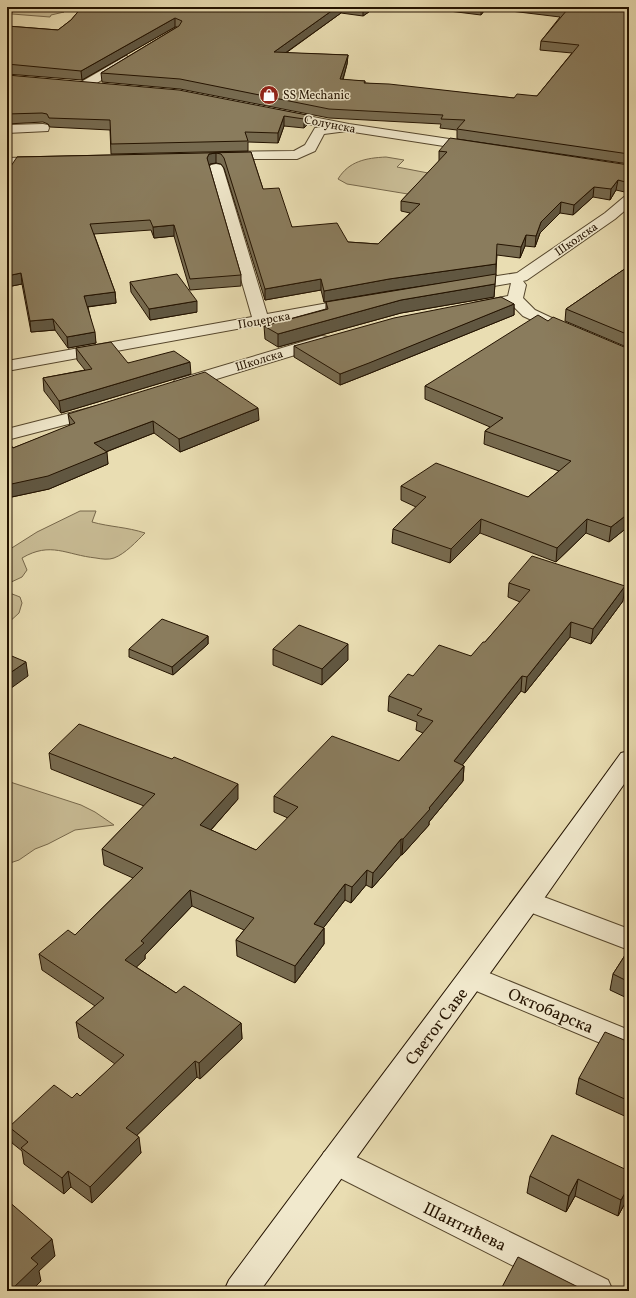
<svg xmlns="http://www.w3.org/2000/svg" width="636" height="1298" font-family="Vollkorn,serif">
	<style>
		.green { fill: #c8bb94; stroke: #76674a }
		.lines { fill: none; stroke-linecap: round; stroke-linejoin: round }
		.street-casing { stroke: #55462c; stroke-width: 2 }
		.secondary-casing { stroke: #241300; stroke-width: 2 }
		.street { fill: #f1e9cd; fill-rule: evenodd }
		.secondary { fill: #f1e9cd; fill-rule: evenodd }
		.wall { fill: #776b50; stroke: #241300 }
		.shaded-wall { fill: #615741; stroke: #241300 }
		.building { fill: #8a7c5d; stroke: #241300 }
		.labels { text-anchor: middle; stroke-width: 3; stroke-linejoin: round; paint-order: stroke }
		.far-poi-label { font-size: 12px; fill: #241300; stroke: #f1e9cd; text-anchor: start }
		.far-street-label { font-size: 12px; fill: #241300; stroke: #f1e9cd }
		.near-street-label { font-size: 17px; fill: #241300; stroke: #f1e9cd }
	</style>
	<rect width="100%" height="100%" fill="#e9ddb2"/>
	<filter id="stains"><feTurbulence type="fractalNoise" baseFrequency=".005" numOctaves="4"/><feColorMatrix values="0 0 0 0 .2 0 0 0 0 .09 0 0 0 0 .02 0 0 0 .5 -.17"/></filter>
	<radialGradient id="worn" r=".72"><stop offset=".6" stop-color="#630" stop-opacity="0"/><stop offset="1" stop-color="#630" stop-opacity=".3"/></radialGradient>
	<!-- green -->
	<g class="green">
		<path d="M7 7H56L53 9 64 12 51 15 50 17 12 14 7 15Z"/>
		<path d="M386 157 404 160 397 167 454 178 420 196 347 184 338 179C349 161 366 158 386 157Z"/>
		<path d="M80 511H96L92 522C110 527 127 527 145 533 137 541 125 554 114 558 109 560 101 559 96 558 66 555 51 541 22 558L27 570 22 577 7 584V551L37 532Z"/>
		<path d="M7 592 20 597 22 603 19 613 7 624Z"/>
		<path d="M7 781 81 805 95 812 114 825 75 830 48 844 35 849 19 860 7 864Z"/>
	</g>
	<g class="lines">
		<defs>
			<g id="street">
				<path d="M126 56 130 58 132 60 130 62 89 88H81L79 85 81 82Z"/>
				<path d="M277 110 349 124 476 143 481 144 483 147 481 150 476 151 347 131 324 134 315 151 297 159H217L215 156 217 153 222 152 294 151 305 145 315 128 323 127 273 117 271 114 273 111Z"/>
				<path d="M43 124 48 125 49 128 48 131 7 133V125Z"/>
				<path d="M43 157 48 158 50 161 48 164 7 166V158Z"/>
				<path d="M216 164 221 165 223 168 267 314 356 298 362 300 364 303 362 306 7 371V361L252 317 209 168 211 165Z"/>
				<path d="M629 196V207L615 219 527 280 523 281 526 285 523 298 535 310 569 326 571 329 569 332 563 334 557 332 523 316 511 304 479 311 473 309 471 306 473 303 508 296 511 283 465 291 459 289 457 286 459 283 465 281 517 273 605 213 624 197Z"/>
				<path d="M322 336 328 337 330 341 328 345 187 388 181 389 175 388 172 384 175 380Z"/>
				<path d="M97 406 103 407 106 411 103 415 7 440V429Z"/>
				<path d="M528 891 629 929V950L519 908 515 901 519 894Z"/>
				<path d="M472 966 629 1030V1055L462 985 458 977 462 969Z"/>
				<path d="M335 1148 346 1152 608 1280 613 1291H563L324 1170 320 1161 324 1152Z"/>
			</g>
			<path id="secondary" d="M629 751V777L543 900 260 1291H224L229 1280C359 1104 493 931 621 753Z"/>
		</defs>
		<!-- street casing -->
		<use href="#street" class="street-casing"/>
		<!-- secondary casing -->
		<use href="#secondary" class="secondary-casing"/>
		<!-- street -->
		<use href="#street" class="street"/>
		<!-- secondary -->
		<use href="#secondary" class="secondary"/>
	</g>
	<!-- wall -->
	<g class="wall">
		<path d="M82 7H376L363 16 341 13 286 53 348 55 347 64 343 80 365 81V83L514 98 537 96 572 53 540 50 541 41 560 17 486 8 481 15 417 7H629V164L457 139V130L440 128 441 124 329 118 180 89 102 82 101 73 177 27H175L82 80 7 74V26L58 30 71 20Z"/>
		<path d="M7 75 307 115V125L304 128 284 126 278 143 248 142V151L111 154 110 130 50 127 48 124 43 122 7 124Z"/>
		<path d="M439 151 629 165V193L616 190 610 200 593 197 573 215 560 213 540 233 535 247 525 246 520 258 497 255 494 297 401 313 278 347 265 339 264 326 326 309V302L476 278 389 291 324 302 321 290 265 300 224 168 221 164 216 163 210 164 209 165 241 275V286L190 290 174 236 154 238 151 230 94 234 115 292 116 303 88 307 96 343 68 348 55 330 31 332 22 284 7 287 17 157 251 152 263 189 292 227 348 242 378 244 410 213 401 211V201L439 161Z"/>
		<path d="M629 266V348L565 321 566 309Z"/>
		<path d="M130 282 197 312 150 320 131 292Z"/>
		<path d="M514 304V315L368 374 340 385 294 357V346Z"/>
		<path d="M548 321 629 349V526L609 542 586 533 556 562 480 533 450 563 392 543 393 529 416 507 401 500V486L528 497 559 471 484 444 485 431 490 427 425 399V386Z"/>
		<path d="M76 348 128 363 191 374 61 413 44 391 43 378 85 370 77 360Z"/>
		<path d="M68 414 259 420 180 452 154 433 106 452 108 464 49 489 7 498V447L13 448 70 426Z"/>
		<path d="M509 583 623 601 591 644 570 637 525 693 521 691 462 765 464 766 463 781 429 822V825L402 855H401L372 888 366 885 351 903 345 900 323 928H324V944L295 983 237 956 236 940 244 930 192 906 145 955V959L136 967 176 993 241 1023 242 1039 200 1079 197 1077 137 1135 141 1153 92 1203 71 1187 64 1194 24 1164 22 1151 12 1143 9 1127 72 1098 80 1096 115 1064 79 1038 76 1022 95 1006 42 970 39 954 75 935 133 878 104 865 102 849 144 806 51 769 49 753 238 799 211 830 256 850 288 818 274 812V796L399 761 423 733 416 730 417 722 388 711 389 696 413 676 471 656 485 642 520 602 508 597Z"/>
		<path d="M208 636V644L173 675 129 657V649Z"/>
		<path d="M273 649 348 660 322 685 273 665Z"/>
		<path d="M629 949V999L610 990 613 974Z"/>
		<path d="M629 1042V1118L576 1094 579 1078Z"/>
		<path d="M629 1171V1196L618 1216 575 1196 566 1212 527 1193 530 1176Z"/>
	</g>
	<!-- shaded-wall -->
	<g class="shaded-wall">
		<path d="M7 7H19L7 16Z"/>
		<path d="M337 7H341V13L274 61V52Z"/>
		<path d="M363 7H376L363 16Z"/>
		<path d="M481 7H486V8L481 15Z"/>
		<path d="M175 18V27L82 80 81 71Z"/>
		<path d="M348 55 347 64 340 89V79Z"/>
		<path d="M307 115V125L304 128V119Z"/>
		<path d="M284 116V126L278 143V133Z"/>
		<path d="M216 153V163L210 164 208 168 207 158 209 154Z"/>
		<path d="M618 180 616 190 610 200 611 189Z"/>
		<path d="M594 187 593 197 573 215 574 205Z"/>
		<path d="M561 202 560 213 540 233 535 247 536 236 541 222Z"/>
		<path d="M174 225V236L154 238 153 227Z"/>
		<path d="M526 235 525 246 520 258 521 247Z"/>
		<path d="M496 264V275L389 291 324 302V291L389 279Z"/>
		<path d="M21 273 22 284 7 287V276Z"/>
		<path d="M321 279V290L265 300V289Z"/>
		<path d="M495 284 494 297 401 313 278 347V334L401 300Z"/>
		<path d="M115 292 116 303 85 307 84 296Z"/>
		<path d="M197 301V312L150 320 149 309Z"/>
		<path d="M514 304V315L368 374 340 385V374Z"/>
		<path d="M53 319 55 330 31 332 30 321Z"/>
		<path d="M95 332 96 343 68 348 67 337Z"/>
		<path d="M190 362 191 374 61 413 59 401Z"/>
		<path d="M258 408 259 420 180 452 179 439Z"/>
		<path d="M153 421 154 433 95 456 94 443Z"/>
		<path d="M107 452 108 464 49 489 7 498V485Z"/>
		<path d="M629 513V526L609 542 611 527Z"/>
		<path d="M481 519 480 533 450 563 451 549Z"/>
		<path d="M587 519 586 533 556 562 557 548Z"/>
		<path d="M625 586 623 601 591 644 593 629Z"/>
		<path d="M571 622 570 637 525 693 527 677Z"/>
		<path d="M208 636V644L173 675 172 667Z"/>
		<path d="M348 644V660L322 685V669Z"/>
		<path d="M26 662 28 676 7 691V675Z"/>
		<path d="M522 676 521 691 453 777 454 761Z"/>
		<path d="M464 766 463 781 429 822V825L402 855 403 839Z"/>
		<path d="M238 784V799L201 841 200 825Z"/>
		<path d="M401 839V855L372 888 373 873Z"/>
		<path d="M367 870 366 885 351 903 352 887Z"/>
		<path d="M345 884V900L314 940V924Z"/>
		<path d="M190 890 192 906 145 955V959L127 976 125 960 141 941Z"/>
		<path d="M324 928V944L295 983V966Z"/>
		<path d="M241 1023 242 1039 200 1079 199 1063Z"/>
		<path d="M195 1061 197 1077 128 1144 126 1128Z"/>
		<path d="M139 1137 141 1153 92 1203 90 1187Z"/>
		<path d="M68 1171 71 1187 64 1194 62 1178Z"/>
		<path d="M578 1179 575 1196 566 1212 569 1196Z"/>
		<path d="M629 1186V1196L618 1216 621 1200Z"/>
		<path d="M52 1239 55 1256 39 1271 41 1281 31 1291H10L31 1258Z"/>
	</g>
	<!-- building -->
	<g class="building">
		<path d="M82 7H337L274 52 348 55 340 79 365 81 364 83 389 84 514 98 517 94 537 96 579 45 541 41 567 10 545 7H629V154L457 129 465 120 441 119 443 115 329 109 180 79 101 73 179 26 182 21 175 18 81 71 7 64V26L58 30 71 20Z"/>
		<path d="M7 75 179 90 307 115 304 119 284 116 278 133 245 132 248 141 111 144 110 120 49 118 47 114 42 113 7 114Z"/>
		<path d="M450 138 629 165V183L618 180 611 189 594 187 574 205 561 202 541 222 536 236 526 235 521 247 497 244 496 264 389 279 324 291 321 279 265 289 224 158 221 154 216 153 209 154 207 158 241 275 190 279 174 225 153 227 150 220 90 224 115 292 84 296 95 332 67 337 53 319 30 321 21 273 7 276V172L17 157 251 152 263 189 279 188 292 227 337 223 348 242 378 244 420 204 401 201 447 152 439 151Z"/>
		<path d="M629 266V335L566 309Z"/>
		<path d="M177 274 197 301 149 309 130 282Z"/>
		<path d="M496 274 495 284 401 300 278 334 264 326 328 309 326 302Z"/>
		<path d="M501 297 514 304 369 363 340 374 294 346 394 318Z"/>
		<path d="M538 315 548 321 553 317 629 349V513L611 527 587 519 557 548 481 519 451 549 393 529 426 497 401 486 436 463 528 497 571 461 485 431 503 418 425 386Z"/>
		<path d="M111 342 128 363 174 351 190 362 59 401 43 378 92 369 76 348Z"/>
		<path d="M205 372 258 408 179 439 153 421 94 443 107 452 48 476 7 485V447L11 445 13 448 75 423 68 414Z"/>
		<path d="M532 556 625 586 593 629 571 622 527 677 522 676 454 761 464 766 429 808 430 809 403 839H401L373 873 367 870 352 887 345 884 314 924 324 928 295 966 236 940 254 918 190 890 141 941 144 943 125 960 176 993 184 986 241 1023 199 1063 195 1061 126 1128 139 1137 90 1187 68 1171 62 1178 21 1148 28 1142 9 1127 54 1085 72 1098 77 1093 80 1096 124 1055 76 1022 104 998 39 954 68 930 75 935 143 868 102 849 155 794 49 753 79 724 172 759 174 757 238 784 200 825 256 850 298 807 274 796 332 736 399 761 433 721 417 715 422 709 389 696 408 674 413 676 439 645 471 656 483 642H485L530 590 509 583Z"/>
		<path d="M162 619 208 636 172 667 129 649Z"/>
		<path d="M299 625 348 644 322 669 273 649Z"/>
		<path d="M7 654 26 662 7 675Z"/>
		<path d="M629 949V982L613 974Z"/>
		<path d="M605 1032 629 1042V1101L579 1078Z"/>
		<path d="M552 1135 629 1171V1186L621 1200 578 1179 569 1196 530 1176Z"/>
		<path d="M7 1200 52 1239 31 1258 38 1264 10 1291 7 1289Z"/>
		<path d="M518 1257 586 1291H505L501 1289Z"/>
	</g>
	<!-- icons -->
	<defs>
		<symbol id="shop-disc" viewBox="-11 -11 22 22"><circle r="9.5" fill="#8f2418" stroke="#f1e9cd"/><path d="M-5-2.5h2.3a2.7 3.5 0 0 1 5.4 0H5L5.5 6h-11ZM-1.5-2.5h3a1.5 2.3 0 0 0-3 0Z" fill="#fff"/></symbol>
	</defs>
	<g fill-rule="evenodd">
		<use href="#shop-disc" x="258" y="84" width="22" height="22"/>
	</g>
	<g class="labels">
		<!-- far-poi labels -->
		<g class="far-poi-label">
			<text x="283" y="99">SS Mechanic</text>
		</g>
		<!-- far-street labels -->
		<g class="far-street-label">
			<text transform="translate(330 124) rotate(11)" y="4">Солунска</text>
			<text transform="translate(576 239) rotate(-35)" y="4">Школска</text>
			<text transform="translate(264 320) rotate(-10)" y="4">Поцерска</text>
			<text transform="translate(259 360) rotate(-17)" y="4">Школска</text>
		</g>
		<!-- near-street labels -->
		<g class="near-street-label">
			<text transform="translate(551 1010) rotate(23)" y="6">Октобарска</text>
			<text transform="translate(436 1026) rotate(-53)" y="6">Светог Саве</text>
			<text transform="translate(465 1226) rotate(26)" y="6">Шантићева</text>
		</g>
	</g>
	<!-- margin -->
	<rect width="636" height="1298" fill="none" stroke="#e9ddb2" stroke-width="24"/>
	<rect x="8" y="8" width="620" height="1282" fill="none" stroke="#241300" stroke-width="2"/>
	<rect x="12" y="12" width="612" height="1274" fill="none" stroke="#241300"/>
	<rect width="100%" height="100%" filter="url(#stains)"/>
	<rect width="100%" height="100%" fill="url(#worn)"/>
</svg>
